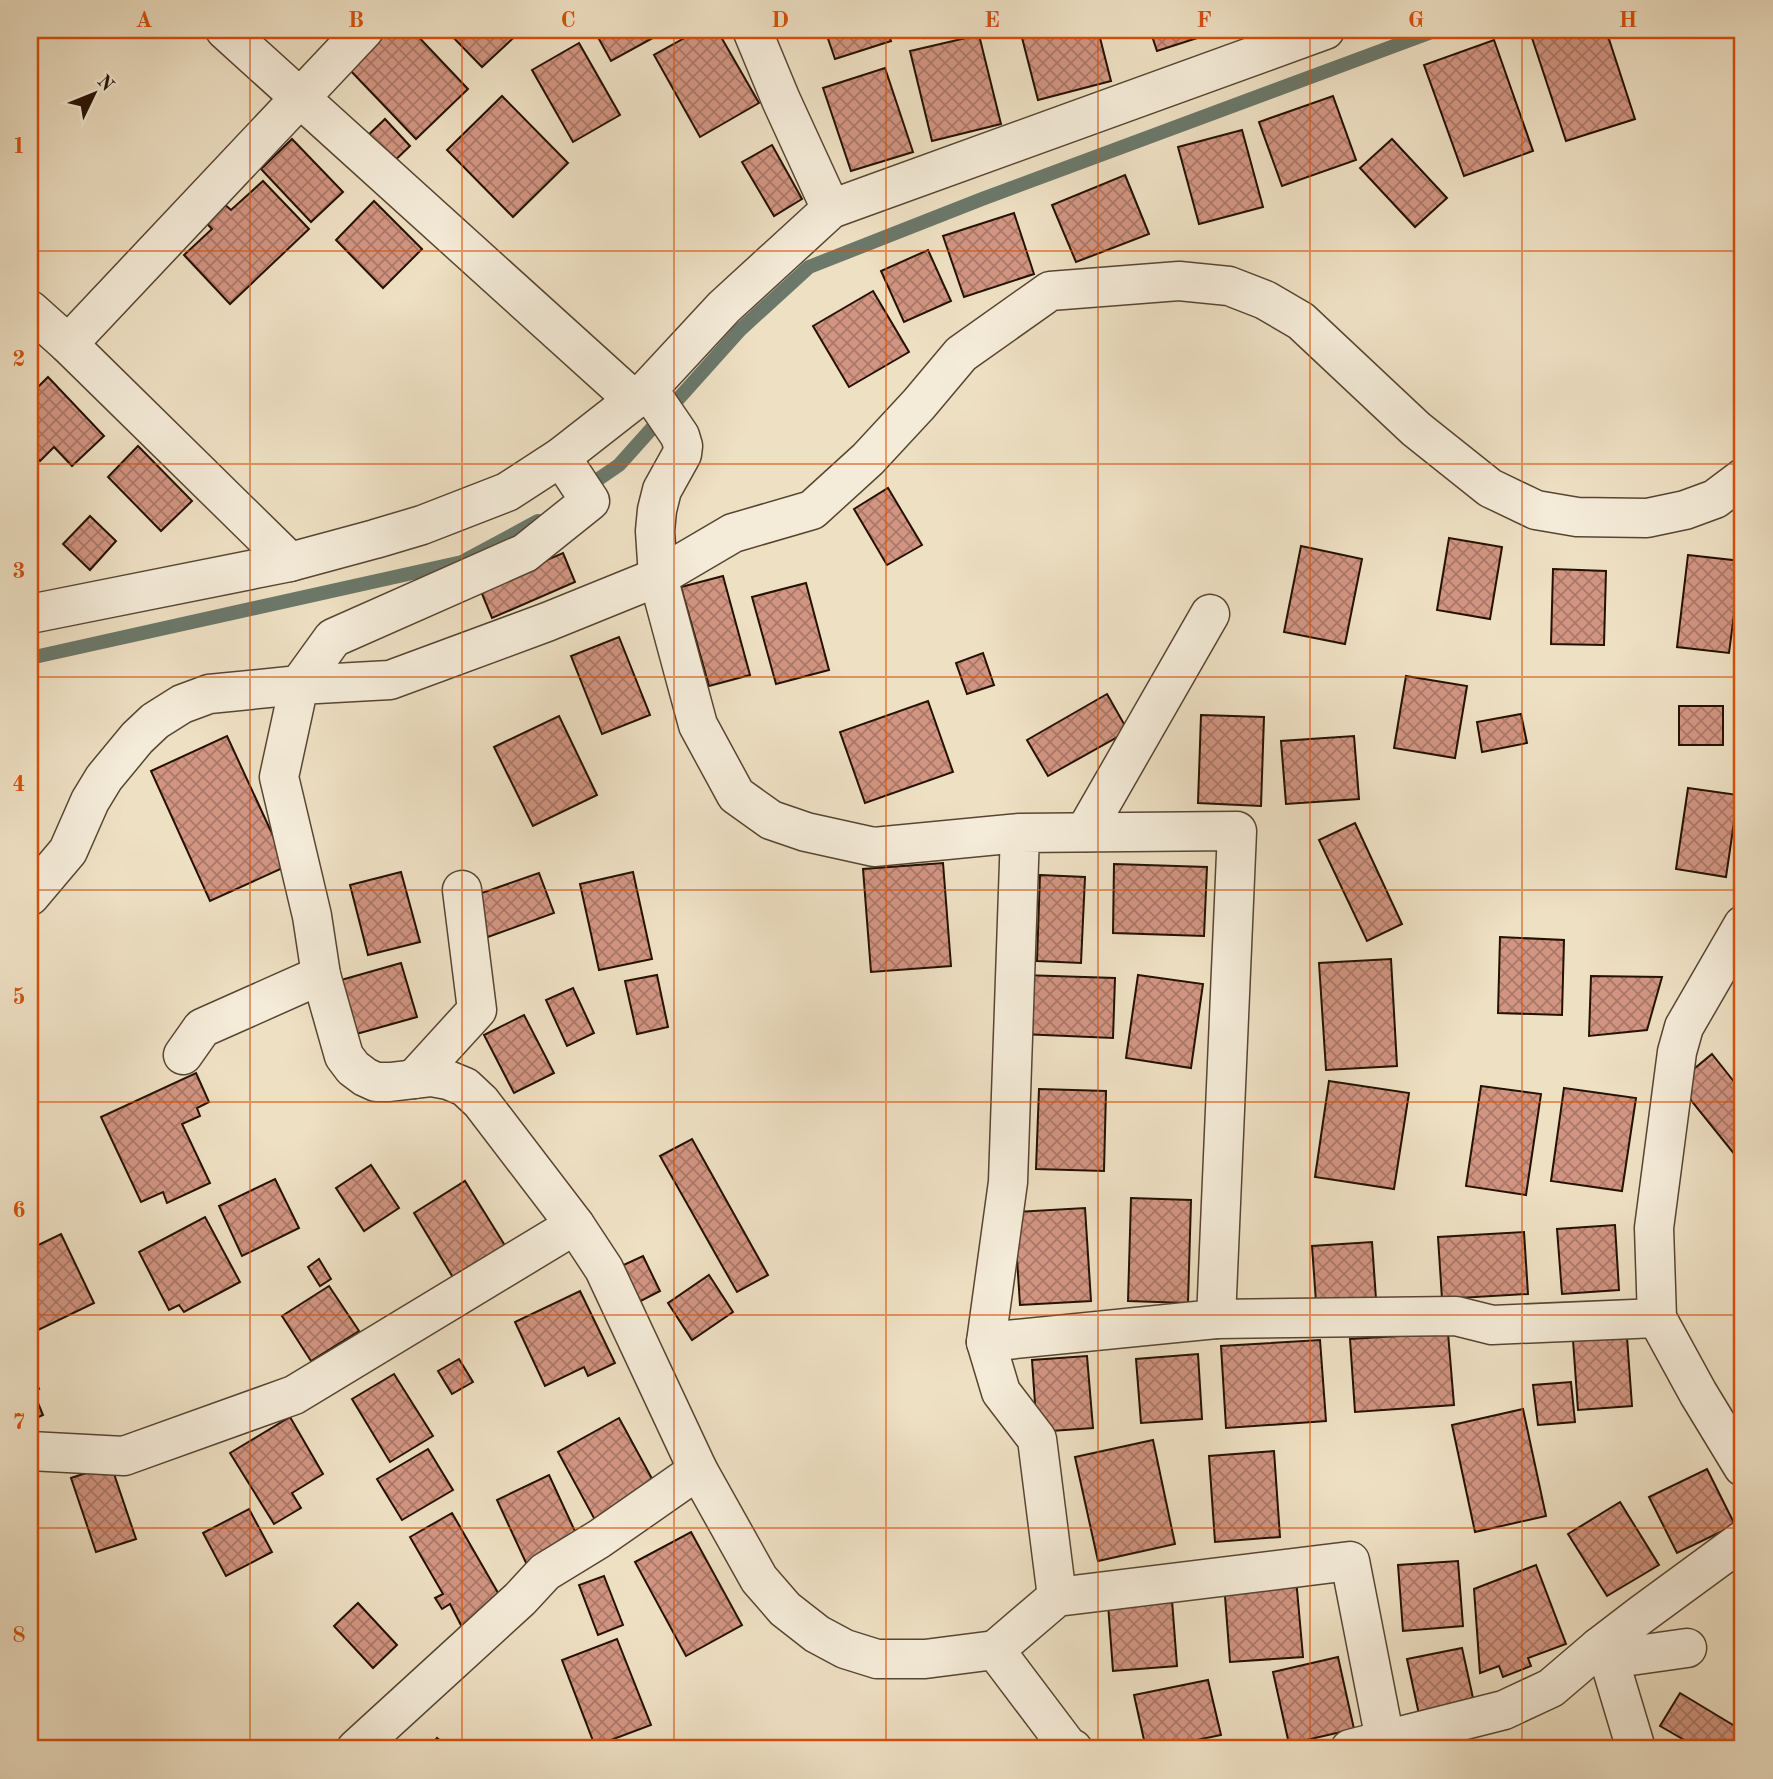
<svg xmlns="http://www.w3.org/2000/svg" width="1773" height="1779" font-family="'Old Standard TT',serif">
	<style>
		.lines { fill: none; stroke-linecap: round; stroke-linejoin: round }
		.stream { stroke: #6b786a; stroke-width: 14 }
		.building { fill: url(#building-cross-hatch); stroke: #251102; stroke-width: 2 }
		.minor-casing { stroke: #574532; stroke-width: 41 }
		.minor { stroke: #f4ebd8; stroke-width: 38 }
		.grid { fill: none; stroke: #d4520b; stroke-width: 2; stroke-opacity: 0.55 }
		.neatline { fill: none; stroke: #d4520b; stroke-width: 2.5 }
		.grid-label { font-size: 23px; text-anchor: middle; font-weight: bold; fill: #d4520b }
	</style>
	<defs>
		<pattern id="building-cross-hatch" width="8" height="8" patternUnits="userSpaceOnUse" patternTransform="scale(1.75)"><rect width="8" height="8" fill="#d29582"/><path d="M0 0l8 8M0 8l8-8" fill="none" stroke="#aa7868"/></pattern>
	</defs>
	<rect width="100%" height="100%" fill="#eee0c3"/>
	<filter id="stains"><feTurbulence type="fractalNoise" baseFrequency=".00286" numOctaves="4"/><feColorMatrix values="0 0 0 0 .2 0 0 0 0 .09 0 0 0 0 .02 0 0 0 .5 -.17"/></filter>
	<radialGradient id="worn" r=".72"><stop offset=".6" stop-color="#630" stop-opacity="0"/><stop offset="1" stop-color="#630" stop-opacity=".3"/></radialGradient>
	<g class="lines">
		<!-- stream -->
		<g class="stream">
			<path d="M584 489 619 465 740 330 809 267 982 199 1437 30"/>
			<path d="M30 658 462 562 538 521"/>
		</g>
	</g>
	<!-- building -->
	<g class="building">
		<path d="M386 30H412L468 89 416 139 347 67Z"/>
		<path d="M446 30H522L482 67Z"/>
		<path d="M594 30H658L660 34 611 61Z"/>
		<path d="M699 30H717L759 103 700 137 654 55Z"/>
		<path d="M825 30H887L891 41 835 59Z"/>
		<path d="M923 30H960L925 38Z"/>
		<path d="M1020 30H1098L1111 81 1038 100Z"/>
		<path d="M1150 30H1222L1157 51Z"/>
		<path d="M1558 30H1606L1635 119 1566 141 1532 38Z"/>
		<path d="M979 35 1001 124 932 141 910 51Z"/>
		<path d="M1494 40 1533 151 1464 176 1424 65Z"/>
		<path d="M579 43 620 115 573 142 532 70Z"/>
		<path d="M885 68 913 152 851 171 823 88Z"/>
		<path d="M502 96 568 163 513 217 447 150Z"/>
		<path d="M1333 96 1356 160 1282 186 1259 122Z"/>
		<path d="M385 119 410 146 389 166 364 139Z"/>
		<path d="M1242 130 1263 207 1199 224 1178 147Z"/>
		<path d="M292 139 343 192 311 222 261 169Z"/>
		<path d="M1392 139 1447 198 1415 227 1360 168Z"/>
		<path d="M772 145 802 199 774 216 742 162Z"/>
		<path d="M1125 175 1149 234 1076 262 1052 205Z"/>
		<path d="M263 181 309 229 230 304 184 255 212 229 203 219 222 202 231 210Z"/>
		<path d="M374 201 422 249 383 288 336 240Z"/>
		<path d="M1014 213 1034 274 964 297 943 236Z"/>
		<path d="M928 250 951 301 904 322 881 271Z"/>
		<path d="M873 291 909 352 849 387 813 326Z"/>
		<path d="M48 377 104 436 72 466 54 447 40 461 30 451V395Z"/>
		<path d="M138 446 192 501 161 531 108 477Z"/>
		<path d="M888 488 922 545 887 565 854 509Z"/>
		<path d="M90 516 116 541 90 570 63 544Z"/>
		<path d="M1449 538 1502 547 1490 619 1437 610Z"/>
		<path d="M1301 546 1362 559 1345 644 1284 632Z"/>
		<path d="M563 553 575 582 492 618 480 589Z"/>
		<path d="M1688 555 1741 561 1729 653 1677 647Z"/>
		<path d="M1553 569 1606 571 1604 645 1551 644Z"/>
		<path d="M723 576 750 675 709 686 681 587Z"/>
		<path d="M806 583 829 670 776 684 752 597Z"/>
		<path d="M619 637 650 715 602 734 571 656Z"/>
		<path d="M983 653 994 685 967 694 956 663Z"/>
		<path d="M1406 676 1467 686 1455 758 1394 748Z"/>
		<path d="M1107 694 1128 731 1048 776 1027 740Z"/>
		<path d="M928 701 953 772 865 803 840 732Z"/>
		<rect x="1679" y="706" width="44" height="39"/>
		<path d="M1521 714 1527 743 1482 752 1477 722Z"/>
		<path d="M1201 715 1264 717 1261 806 1198 803Z"/>
		<path d="M559 716 597 795 533 826 494 747Z"/>
		<path d="M227 736 287 866 210 901 151 771Z"/>
		<path d="M1354 736 1359 799 1286 804 1281 741Z"/>
		<path d="M1688 788 1738 795 1726 877 1676 869Z"/>
		<path d="M1355 823 1402 924 1367 941 1319 840Z"/>
		<path d="M943 863 951 966 871 972 863 869Z"/>
		<path d="M1114 864 1207 867 1204 936 1113 933Z"/>
		<path d="M401 872 420 942 368 955 350 885Z"/>
		<path d="M633 872 652 959 599 970 580 884Z"/>
		<path d="M539 873 554 913 488 937 473 896Z"/>
		<path d="M1040 875 1085 877 1081 963 1037 961Z"/>
		<path d="M1500 937 1564 940 1562 1015 1498 1013Z"/>
		<path d="M1391 959 1397 1066 1326 1070 1319 963Z"/>
		<path d="M401 963 417 1017 342 1038 327 984Z"/>
		<path d="M657 975 668 1027 637 1034 625 981Z"/>
		<path d="M1022 975 1115 978 1113 1038 1021 1034Z"/>
		<path d="M1138 975 1203 984 1191 1068 1126 1058Z"/>
		<path d="M1591 976 1662 977 1647 1030 1589 1036Z"/>
		<path d="M573 988 594 1033 567 1046 546 1000Z"/>
		<path d="M524 1015 554 1073 514 1093 484 1035Z"/>
		<path d="M1712 1054 1743 1093V1165L1677 1083Z"/>
		<path d="M196 1073 209 1102 197 1108 200 1116 182 1124 210 1183 167 1203 163 1192 141 1202 101 1117Z"/>
		<path d="M1329 1081 1409 1093 1394 1189 1315 1177Z"/>
		<path d="M1481 1086 1541 1094 1526 1195 1466 1186Z"/>
		<path d="M1564 1088 1636 1098 1622 1191 1551 1181Z"/>
		<path d="M1039 1089 1106 1091 1104 1171 1036 1169Z"/>
		<path d="M692 1139 768 1275 737 1292 660 1156Z"/>
		<path d="M371 1165 399 1208 364 1231 336 1188Z"/>
		<path d="M275 1179 299 1228 242 1256 219 1206Z"/>
		<path d="M465 1181 509 1252 457 1284 414 1213Z"/>
		<path d="M1131 1198 1191 1200 1188 1303 1128 1301Z"/>
		<path d="M1085 1208 1091 1301 1020 1305 1014 1212Z"/>
		<path d="M205 1217 240 1282 184 1312 179 1305 169 1310 139 1252Z"/>
		<path d="M1615 1225 1619 1290 1562 1294 1557 1229Z"/>
		<path d="M1524 1232 1528 1294 1442 1299 1438 1237Z"/>
		<path d="M61 1234 94 1303 30 1334V1249Z"/>
		<path d="M1372 1242 1376 1299 1316 1302 1312 1246Z"/>
		<path d="M643 1256 660 1291 635 1304 617 1268Z"/>
		<path d="M319 1259 331 1279 320 1286 308 1267Z"/>
		<path d="M709 1275 733 1312 692 1340 668 1303Z"/>
		<path d="M329 1286 359 1331 311 1361 282 1316Z"/>
		<path d="M580 1291 615 1363 588 1376 584 1367 545 1386 515 1322Z"/>
		<path d="M1448 1333 1454 1405 1355 1412 1350 1339Z"/>
		<path d="M1627 1337 1632 1406 1578 1410 1573 1340Z"/>
		<path d="M1320 1340 1326 1421 1226 1428 1221 1346Z"/>
		<path d="M1198 1354 1202 1419 1141 1423 1136 1359Z"/>
		<path d="M1087 1356 1093 1428 1037 1432 1032 1360Z"/>
		<path d="M459 1359 473 1382 452 1394 438 1371Z"/>
		<path d="M30 1368 39 1389 33 1391 43 1415 30 1421Z"/>
		<path d="M394 1374 433 1436 390 1462 352 1399Z"/>
		<path d="M1571 1382 1575 1422 1538 1425 1533 1385Z"/>
		<path d="M1523 1409 1546 1516 1475 1532 1452 1425Z"/>
		<path d="M290 1417 323 1474 292 1493 301 1508 274 1524 230 1453Z"/>
		<path d="M619 1418 656 1486 595 1520 558 1452Z"/>
		<path d="M1153 1440 1175 1544 1098 1561 1075 1457Z"/>
		<path d="M428 1449 453 1490 402 1520 377 1479Z"/>
		<path d="M1274 1451 1280 1537 1215 1542 1209 1456Z"/>
		<path d="M111 1465 136 1539 96 1552 71 1478Z"/>
		<path d="M1707 1469 1735 1525 1677 1553 1649 1497Z"/>
		<path d="M549 1475 579 1540 527 1565 497 1500Z"/>
		<path d="M1620 1502 1659 1565 1607 1596 1568 1534Z"/>
		<path d="M249 1509 272 1552 226 1576 203 1533Z"/>
		<path d="M452 1513 505 1605 463 1629 450 1604 442 1609 435 1598 443 1594 410 1537Z"/>
		<path d="M691 1532 742 1625 686 1656 635 1562Z"/>
		<path d="M1458 1561 1463 1626 1403 1631 1398 1565Z"/>
		<path d="M1536 1565 1566 1644 1528 1658 1531 1666 1503 1677 1499 1666 1480 1673 1474 1589Z"/>
		<path d="M604 1576 623 1625 598 1635 579 1585Z"/>
		<path d="M1296 1578 1303 1657 1230 1662 1224 1583Z"/>
		<path d="M1172 1600 1177 1666 1113 1671 1108 1604Z"/>
		<path d="M358 1603 397 1645 373 1668 334 1626Z"/>
		<path d="M617 1639 651 1725 595 1746 562 1660Z"/>
		<path d="M1462 1648 1475 1707 1420 1719 1407 1659Z"/>
		<path d="M1338 1657 1354 1729 1289 1744 1273 1672Z"/>
		<path d="M1208 1680 1221 1735 1153 1749H1146L1134 1695Z"/>
		<path d="M1680 1693 1743 1731V1745L1741 1749H1700L1660 1726Z"/>
		<path d="M437 1738 451 1749H428Z"/>
	</g>
	<g class="lines">
		<defs>
			<g id="minor">
				<path d="M225 30 634 400"/>
				<path d="M752 30 781 100 831 209"/>
				<path d="M30 310 68 344 290 562"/>
				<path d="M68 344 364 30"/>
				<path d="M648 389 680 436 683 446 682 454 662 490 657 510 655 531 658 577 698 725 736 795 771 820 806 832 874 847 1020 833 1237 831 1216 1319 986 1342 1008 1182 1020 833"/>
				<path d="M30 614 290 562 375 539 422 525 507 492 561 457 648 389 724 307 831 209 1325 30"/>
				<path d="M1085 832 1210 614"/>
				<path d="M30 896 68 851 90 801 104 778 137 738 155 721 182 704 209 694 299 685 333 638 525 553 590 501 561 457"/>
				<path d="M1743 925 1684 1027 1677 1052 1654 1228 1657 1318 1698 1393 1743 1467"/>
				<path d="M183 1055 202 1028 321 975"/>
				<path d="M414 1079 477 1010 462 890"/>
				<path d="M1216 1319 1456 1316 1492 1325 1657 1318"/>
				<path d="M986 1342 1001 1392 1037 1439 1057 1597"/>
				<path d="M30 1451 124 1456 294 1395 575 1225"/>
				<path d="M698 1470 759 1579 785 1609 817 1634 845 1649 877 1659H925L995 1650"/>
				<path d="M1599 1647 1609 1659 1636 1749"/>
				<path d="M1609 1659 1687 1648"/>
				<path d="M1385 1740 1504 1710 1551 1688 1599 1647 1642 1614 1743 1540"/>
				<path d="M356 1749 520 1599 545 1572 599 1539 698 1470 604 1269 575 1225 481 1102 465 1087 448 1080 432 1077 390 1082H376L365 1077 353 1068 344 1056 321 975 312 916 279 777 299 685 390 680 547 622 658 577 733 533 812 510 868 459 919 404 961 354 1050 291 1179 281 1229 286 1265 300 1301 321 1416 429 1490 488 1536 510 1577 517 1647 518 1685 510 1715 499 1743 478"/>
				<path d="M1073 1749 1069 1748 995 1650 1057 1597 1350 1561 1385 1740 1350 1749"/>
			</g>
		</defs>
		<!-- minor casing -->
		<use href="#minor" class="minor-casing"/>
		<!-- minor -->
		<use href="#minor" class="minor"/>
	</g>
	<!-- grid -->
	<path class="grid" d="M250 30V1749M462 30V1749M674 30V1749M886 30V1749M1098 30V1749M1310 30V1749M1522 30V1749M30 251H1743M30 464H1743M30 677H1743M30 890H1743M30 1102H1743M30 1315H1743M30 1528H1743"/>
	<!-- margin -->
	<rect width="1773" height="1779" fill="none" stroke="#eee0c3" stroke-width="77"/>
	<!-- north arrow -->
	<g transform="translate(94 94) rotate(47)" stroke="#f4ebd8" stroke-width="5" paint-order="stroke">
	<path d="M0-5L12 26L0 18L-12 26Z" fill="#251102"/>
	<text y="-10" font-size="19" font-weight="bold" text-anchor="middle" fill="#251102">N</text>
	</g>
	<rect x="38" y="38" width="1696" height="1702" class="neatline"/>
	<g class="grid-label">
		<text x="144" y="27">A</text>
		<text x="356" y="27">B</text>
		<text x="568" y="27">C</text>
		<text x="780" y="27">D</text>
		<text x="992" y="27">E</text>
		<text x="1204" y="27">F</text>
		<text x="1416" y="27">G</text>
		<text x="1628" y="27">H</text>
		<text x="19" y="153">1</text>
		<text x="19" y="366">2</text>
		<text x="19" y="578">3</text>
		<text x="19" y="791">4</text>
		<text x="19" y="1004">5</text>
		<text x="19" y="1217">6</text>
		<text x="19" y="1429">7</text>
		<text x="19" y="1642">8</text>
	</g>
	<rect width="100%" height="100%" filter="url(#stains)"/>
	<rect width="100%" height="100%" fill="url(#worn)"/>
</svg>
